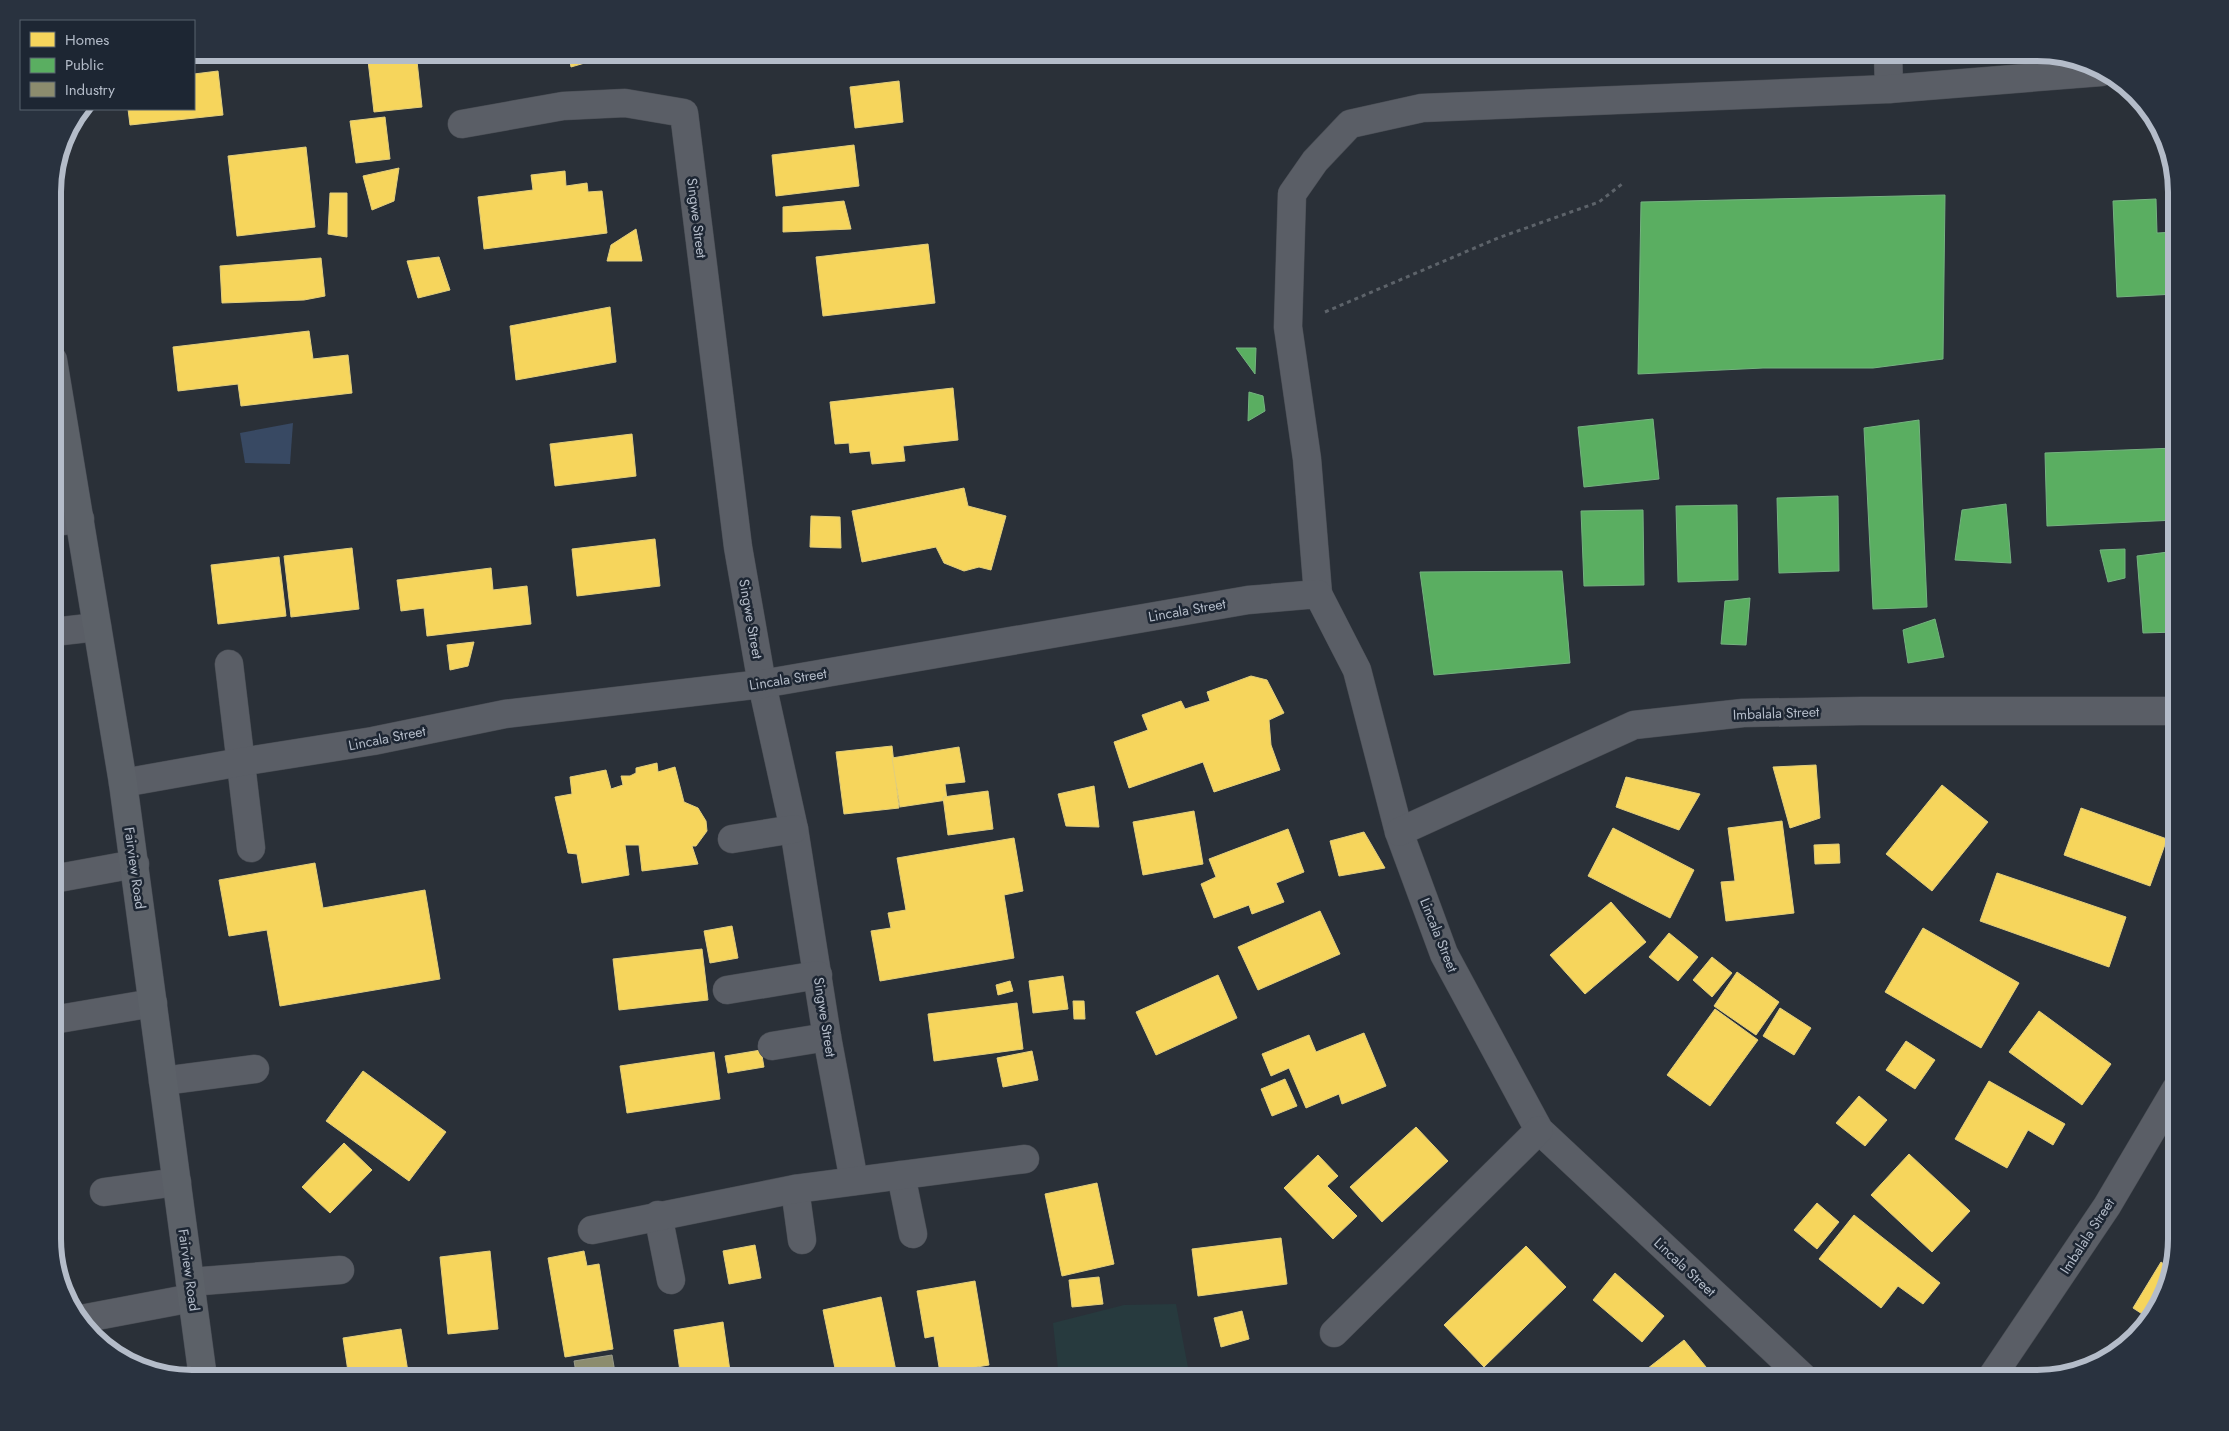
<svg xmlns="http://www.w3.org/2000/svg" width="2229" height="1431" font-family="Jost,sans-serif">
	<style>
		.green { fill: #273a3e }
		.water { fill: #384963 }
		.homes { fill: #f6d55c; stroke: #e2ce7d }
		.public { fill: #5aae61; stroke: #75b280 }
		.industry { fill: #8c8c6e; stroke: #989a89 }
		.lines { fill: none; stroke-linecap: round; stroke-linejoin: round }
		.minor-casing { stroke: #484c53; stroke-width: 29 }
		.major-casing { stroke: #484c55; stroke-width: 29 }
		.path { stroke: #5d636a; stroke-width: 3; stroke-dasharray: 4 4; stroke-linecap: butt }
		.minor { stroke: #5a5e66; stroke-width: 28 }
		.major { stroke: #5c6168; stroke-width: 28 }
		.labels { text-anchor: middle; stroke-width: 5; stroke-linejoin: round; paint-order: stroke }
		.street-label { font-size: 14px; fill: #b4bcc9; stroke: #1d2633 }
		.rim { fill: none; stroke: #b4bcc9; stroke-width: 6 }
	</style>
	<rect width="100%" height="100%" fill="#2a3038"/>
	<!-- green -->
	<path class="green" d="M1176 1304 1190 1378H1059L1053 1323 1124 1305Z"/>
	<!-- water -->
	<path class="water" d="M293 423 290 464 245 463 240 433Z"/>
	<!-- homes -->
	<g class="homes">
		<path d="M367 52H416L422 107 374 112Z"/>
		<path d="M568 52H594L595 60 571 67Z"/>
		<path d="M218 71 223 115 130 125 128 109H194V74Z"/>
		<path d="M899 81 903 122 855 128 850 87Z"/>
		<path d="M385 117 390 159 356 163 350 121Z"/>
		<path d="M854 145 859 186 776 196 772 155Z"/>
		<path d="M306 147 315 227 237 236 228 156Z"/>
		<path d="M399 168 394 201 372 210 363 176Z"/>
		<path d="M565 171 566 186 587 183 588 192 602 191 607 233 484 249 478 197 533 190 531 175Z"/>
		<path d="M330 193H347V237L328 234Z"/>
		<path d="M844 201 851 229 783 232V207Z"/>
		<path d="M636 229 642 261H607L611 245Z"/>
		<path d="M928 244 935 303 823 316 816 257Z"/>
		<path d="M439 257 450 290 418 298 407 261Z"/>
		<path d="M321 258 325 296 304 300 222 303 220 266Z"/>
		<path d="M610 307 616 362 516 380 510 326Z"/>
		<path d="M309 331 313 359 348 355 352 393 241 406 238 384 178 391 173 347Z"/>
		<path d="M953 388 958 440 903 446 905 461 872 464 870 451 850 453 849 443 835 444 830 402Z"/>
		<path d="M632 434 636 476 555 486 550 444Z"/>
		<path d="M964 488 968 506 1006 516 991 570 979 567 964 571 944 563 936 547 862 562 852 511Z"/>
		<path d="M811 516 840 517 841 548 810 547Z"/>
		<path d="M655 539 660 586 577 596 572 549Z"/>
		<path d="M352 548 359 609 291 617 284 556Z"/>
		<path d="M279 557 286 616 218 624 211 565Z"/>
		<path d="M491 568 493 590 527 586 531 624 427 636 424 608 401 611 397 580Z"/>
		<path d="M474 642 468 666 450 670 447 645Z"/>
		<path d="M1251 676 1267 680 1284 713 1269 720 1271 745 1280 770 1214 792 1203 762 1129 788 1114 742 1148 730 1142 715 1181 701 1185 709 1210 701 1207 692Z"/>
		<path d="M892 746 899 808 844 814 836 752Z"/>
		<path d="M959 747 965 782 945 784 947 800 900 807 892 758Z"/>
		<path d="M657 763 658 772 675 767 684 802 698 808 706 821 707 831 696 846H692L698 864 642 871 639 845H625L629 875 582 883 577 854 568 853 555 797 572 794 570 777 606 770 611 789 623 785 621 776H630L636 773V768Z"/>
		<path d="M1816 765 1820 818 1790 828 1773 767Z"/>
		<path d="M1626 777 1700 794 1679 830 1616 807Z"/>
		<path d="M1942 785 1988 822 1932 891 1886 854Z"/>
		<path d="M1094 786 1099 827 1066 826 1058 794Z"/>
		<path d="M988 791 993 829 948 835 943 797Z"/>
		<path d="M2081 808 2167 839 2150 886 2064 855Z"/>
		<path d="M1194 811 1203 864 1143 875 1133 822Z"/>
		<path d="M1782 821 1794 913 1726 921 1721 882 1735 881 1728 828Z"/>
		<path d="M1613 828 1694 870 1670 918 1588 876Z"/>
		<path d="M1288 829 1304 872 1276 883 1284 902 1252 914 1249 905 1214 918 1201 884 1216 877 1209 859Z"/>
		<path d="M1364 832 1385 868 1339 876 1330 841Z"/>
		<path d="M1014 838 1023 891 1004 895 1014 958 880 981 871 931 891 928 888 913 906 910 897 858Z"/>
		<path d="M1839 844 1840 863 1815 864 1814 845Z"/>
		<path d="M315 863 323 908 425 890 440 979 280 1006 267 930 229 936 219 880Z"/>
		<path d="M1997 873 2126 917 2109 967 1980 921Z"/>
		<path d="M1611 902 1646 942 1585 994 1550 955Z"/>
		<path d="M1320 911 1340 954 1258 990 1238 947Z"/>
		<path d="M732 926 738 958 710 963 704 931Z"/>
		<path d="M1923 928 2019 983 1981 1048 1885 992Z"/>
		<path d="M1669 933 1698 957 1678 981 1649 957Z"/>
		<path d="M702 949 708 1000 619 1010 613 959Z"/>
		<path d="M1712 957 1732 973 1712 997 1693 980Z"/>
		<path d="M1737 972 1779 1002 1756 1035 1714 1006Z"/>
		<path d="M1218 975 1237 1018 1156 1055 1136 1012Z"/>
		<path d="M1063 976 1068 1009 1033 1013 1029 981Z"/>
		<path d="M1010 981 1013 991 998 995 996 985Z"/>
		<path d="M1073 1001H1084L1085 1019H1074Z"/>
		<path d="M1017 1003 1023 1049 934 1061 928 1014Z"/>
		<path d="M1780 1008 1811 1028 1794 1055 1763 1036Z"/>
		<path d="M1715 1009 1758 1040 1710 1106 1667 1075Z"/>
		<path d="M2039 1011 2111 1064 2082 1105 2009 1052Z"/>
		<path d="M1364 1033 1386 1086 1342 1104 1339 1094 1306 1108 1289 1068 1271 1076 1262 1054 1309 1035 1316 1052Z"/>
		<path d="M1906 1041 1935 1060 1915 1089 1886 1070Z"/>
		<path d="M761 1050 764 1067 728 1073 725 1056Z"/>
		<path d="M1032 1051 1038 1080 1003 1087 997 1058Z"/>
		<path d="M714 1052 720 1099 627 1113 620 1066Z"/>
		<path d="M363 1071 446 1132 409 1181 326 1121Z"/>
		<path d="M1285 1079 1297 1106 1272 1116 1261 1089Z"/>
		<path d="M1989 1081 2065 1124 2053 1145 2028 1130 2007 1168 1955 1139Z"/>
		<path d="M1859 1096 1887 1120 1865 1146 1836 1123Z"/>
		<path d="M53 1114 58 1140H53Z"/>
		<path d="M1416 1127 1448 1161 1382 1222 1350 1187Z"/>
		<path d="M344 1143 372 1170 330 1213 302 1187Z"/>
		<path d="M1909 1154 1970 1211 1932 1252 1871 1195Z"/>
		<path d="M1318 1155 1338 1176 1327 1186 1357 1216 1333 1239 1284 1188Z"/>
		<path d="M1097 1183 1114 1264 1062 1276 1045 1194Z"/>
		<path d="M1817 1203 1839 1222 1817 1249 1794 1230Z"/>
		<path d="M1854 1215 1940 1283 1923 1304 1898 1286 1881 1308 1819 1259Z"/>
		<path d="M1281 1238 1287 1284 1198 1296 1192 1249Z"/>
		<path d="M755 1245 761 1278 729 1284 723 1251Z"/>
		<path d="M1526 1246 1566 1287 1484 1367 1444 1325Z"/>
		<path d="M490 1251 498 1329 448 1334 440 1257Z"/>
		<path d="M584 1251 587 1266 599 1264 613 1349 565 1357 548 1258Z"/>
		<path d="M2161 1262 2168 1267 2153 1316 2150 1319 2133 1308Z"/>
		<path d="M1615 1273 1664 1316 1642 1342 1593 1300Z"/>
		<path d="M1099 1277 1103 1304 1072 1307 1069 1280Z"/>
		<path d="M975 1281 989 1365 940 1373 934 1336 925 1338 917 1291Z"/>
		<path d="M881 1297 897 1376 887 1378H837L823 1310Z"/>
		<path d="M1242 1311 1249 1339 1221 1347 1214 1318Z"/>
		<path d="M723 1322 731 1378H681L674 1330Z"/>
		<path d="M401 1329 409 1378H349L343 1338Z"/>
		<path d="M1684 1340 1715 1378H1640L1638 1376Z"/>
	</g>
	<!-- public -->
	<g class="public">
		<path d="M2042 54 2066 61H2042Z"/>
		<path d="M1945 195 1943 359 1873 368H1763L1638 374 1641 202Z"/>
		<path d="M2156 199 2157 233 2176 232V294L2117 297 2113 201Z"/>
		<path d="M1236 348H1256L1255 374Z"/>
		<path d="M1249 392 1263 396 1265 411 1248 421Z"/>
		<path d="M1653 419 1659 479 1584 487 1578 427Z"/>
		<path d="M1919 420 1927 607 1873 609 1864 428Z"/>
		<path d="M2176 448V520L2047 526 2045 453Z"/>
		<path d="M1838 496 1839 571 1779 573 1777 498Z"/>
		<path d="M2006 504 2011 563 1955 560 1962 510Z"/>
		<path d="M1737 505 1738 580 1678 582 1676 506Z"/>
		<path d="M1643 510 1644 585 1584 586 1581 511Z"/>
		<path d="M2125 549V578L2108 582 2100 550Z"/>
		<path d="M2176 551V632L2143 633 2137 556Z"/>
		<path d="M1562 571 1570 663 1434 675 1420 572Z"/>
		<path d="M1750 598 1746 645 1721 644 1725 601Z"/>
		<path d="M1935 619 1944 657 1908 663 1903 630Z"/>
	</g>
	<!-- industry -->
	<path class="industry" d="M612 1355 616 1378H577L574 1361Z"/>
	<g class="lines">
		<defs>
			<g id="minor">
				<path d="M1888 52 1889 89"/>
				<path d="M462 124 563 106 625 103 684 113 738 547 762 684 794 829 827 1037 854 1181"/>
				<path d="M53 522 80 519"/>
				<path d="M1318 594 1307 459 1288 327 1292 194 1315 161 1350 124 1422 108 1889 89 2101 72"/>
				<path d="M53 632 97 627"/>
				<path d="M229 664 251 848"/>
				<path d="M123 783 241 762 373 741 505 714 762 684 1248 600 1318 594 1357 670 1399 832 1444 954 1539 1130 1804 1378"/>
				<path d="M1399 832 1634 725 1743 713 1861 711H2176"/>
				<path d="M732 839 794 829"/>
				<path d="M53 879 135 864"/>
				<path d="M727 990 818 975"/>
				<path d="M53 1020 153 1003"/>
				<path d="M772 1046 827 1037"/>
				<path d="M163 1081 255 1069"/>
				<path d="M901 1175 913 1234"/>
				<path d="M795 1189 802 1240"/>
				<path d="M104 1192 177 1182"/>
				<path d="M658 1215 671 1280"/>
				<path d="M592 1230 795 1189 1025 1159"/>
				<path d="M190 1282 340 1270"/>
				<path d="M81 1319 192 1298"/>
				<path d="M1334 1333 1539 1130"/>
				<path d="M1991 1378 2107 1206 2176 1089"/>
			</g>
			<path id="major" d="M53 360 123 783 203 1378"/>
		</defs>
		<!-- minor casing -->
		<use href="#minor" class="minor-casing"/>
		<!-- major casing -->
		<use href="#major" class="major-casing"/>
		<!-- path -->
		<path class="path" d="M1325 312 1498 238 1599 202 1622 184"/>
		<!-- minor -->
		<use href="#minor" class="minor"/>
		<!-- major -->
		<use href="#major" class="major"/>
	</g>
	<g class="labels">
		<!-- street labels -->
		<g class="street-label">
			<text transform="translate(697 218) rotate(83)" y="5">Singwe Street</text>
			<text transform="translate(1187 610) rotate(-10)" y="5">Lincala Street</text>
			<text transform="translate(751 619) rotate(80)" y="5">Singwe Street</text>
			<text transform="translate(788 679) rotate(-9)" y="5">Lincala Street</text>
			<text transform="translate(1776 713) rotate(-2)" y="5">Imbalala Street</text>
			<text transform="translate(387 738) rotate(-11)" y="5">Lincala Street</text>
			<text transform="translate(135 868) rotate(82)" y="5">Fairview Road</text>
			<text transform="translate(1439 935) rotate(68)" y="5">Lincala Street</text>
			<text transform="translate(825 1017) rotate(81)" y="5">Singwe Street</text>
			<text transform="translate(2087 1236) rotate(-57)" y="5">Imbalala Street</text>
			<text transform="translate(1685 1267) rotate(43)" y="5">Lincala Street</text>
			<text transform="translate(189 1270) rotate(82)" y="5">Fairview Road</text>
		</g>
	</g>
	<!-- crop -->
	<path d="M0 0H2229V1431H0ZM192 61H2037A131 131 0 0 1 2168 192V1239A131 131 0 0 1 2037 1370H192A131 131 0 0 1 61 1239V192A131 131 0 0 1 192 61Z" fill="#29323f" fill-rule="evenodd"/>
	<path class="rim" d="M192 61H2037A131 131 0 0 1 2168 192V1239A131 131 0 0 1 2037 1370H192A131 131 0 0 1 61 1239V192A131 131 0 0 1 192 61Z"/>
	<!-- legend -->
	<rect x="20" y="20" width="175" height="90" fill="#1d2633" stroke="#59626f"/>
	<rect x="30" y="32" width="25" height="15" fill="#f6d55c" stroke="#59626f"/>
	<text x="65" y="45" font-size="15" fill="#b4bcc9">Homes</text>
	<rect x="30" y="58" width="25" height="15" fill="#5aae61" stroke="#59626f"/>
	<text x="65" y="70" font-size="15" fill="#b4bcc9">Public</text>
	<rect x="30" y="82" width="25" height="15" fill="#8c8c6e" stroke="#59626f"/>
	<text x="65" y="95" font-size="15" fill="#b4bcc9">Industry</text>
</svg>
